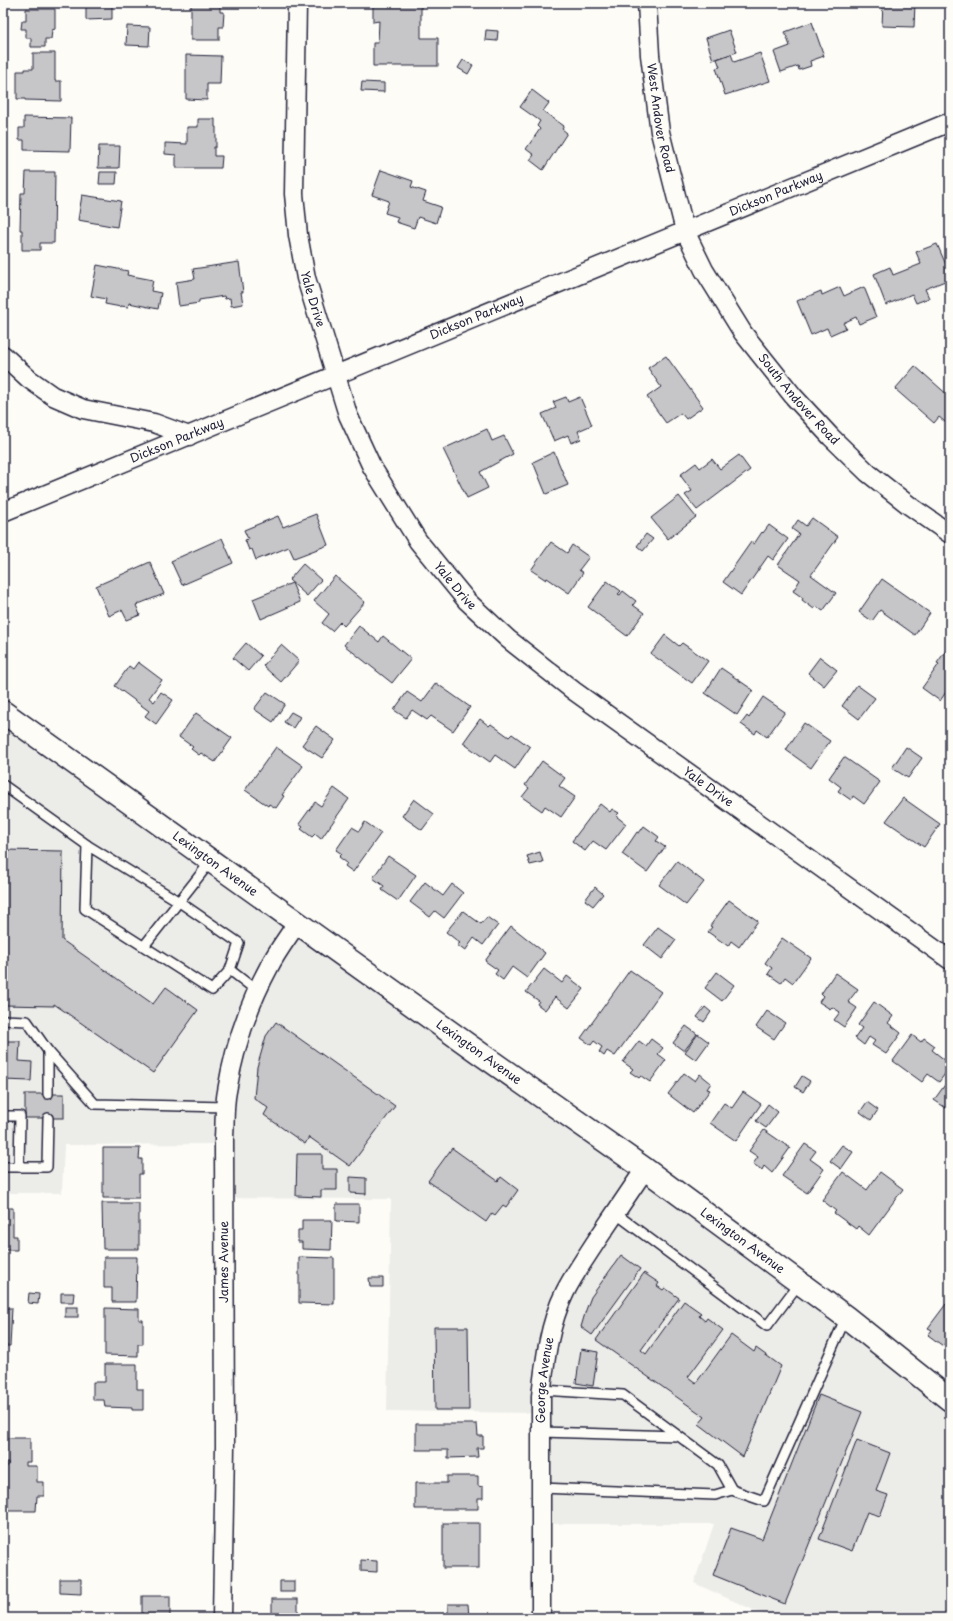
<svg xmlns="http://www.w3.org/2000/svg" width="953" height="1621" font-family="'Playpen Sans',sans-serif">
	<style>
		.built { fill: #ecece9 }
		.building { fill: #c6c6c8; stroke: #22223b }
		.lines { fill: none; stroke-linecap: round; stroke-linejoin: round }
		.lane-casing { stroke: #22223b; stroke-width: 12 }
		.street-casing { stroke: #22223b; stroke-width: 21 }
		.primary-casing { stroke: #22223b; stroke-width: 25 }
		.lane { stroke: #fdfcf7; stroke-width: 9 }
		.street { stroke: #fdfcf7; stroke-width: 18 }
		.primary { stroke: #fdfcf7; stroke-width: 22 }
		.labels { text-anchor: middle; stroke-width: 3; stroke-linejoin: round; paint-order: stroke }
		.street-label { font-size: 12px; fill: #22223b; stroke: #fdfcf7 }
	</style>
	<rect width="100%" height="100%" fill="#fdfcf7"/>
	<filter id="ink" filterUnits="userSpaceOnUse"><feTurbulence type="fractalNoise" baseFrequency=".025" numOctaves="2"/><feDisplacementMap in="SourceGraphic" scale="8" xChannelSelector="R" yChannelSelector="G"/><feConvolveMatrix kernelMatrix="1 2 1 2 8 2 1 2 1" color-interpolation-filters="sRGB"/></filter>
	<g filter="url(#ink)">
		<!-- built -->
		<path class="built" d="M3 715 670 1195 950 1406V1618H771L694 1583 714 1524H532V1413L387 1411 391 1199 214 1198 213 1144 64 1145 62 1193H3Z"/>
		<!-- building -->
		<g class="building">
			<path d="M86 3H112V19L86 20Z"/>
			<path d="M191 3H220V12H224L223 27H219V40H191Z"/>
			<path d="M373 3H421V38H438V66H373V43H378L379 21 373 22Z"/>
			<path d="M883 3H915L914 27 882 26Z"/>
			<path d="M26 9H55V29L52 30 51 39H45V47H31V38H26V29H21L22 21H26Z"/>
			<path d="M812 22 824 56 810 61 811 66 799 70 798 66 781 72 774 52 790 46 785 32Z"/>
			<path d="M127 26 150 27 149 46 126 45Z"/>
			<path d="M486 30 498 31 497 41 485 40Z"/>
			<path d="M729 30 737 52 713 60 706 38Z"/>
			<path d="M33 53H55V81H61V101L25 100V99H17V71H25V69H33Z"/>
			<path d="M760 53 770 81 725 95 716 68 720 67 717 59 731 54 734 62Z"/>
			<path d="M186 55 221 56 220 84H207V100L186 99Z"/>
			<path d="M463 60 473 65 468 74 458 68Z"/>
			<path d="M362 82 384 83V92L361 91Z"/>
			<path d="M532 90 549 103 543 111 564 126 562 129 567 133 543 170 530 160 534 155 526 149 540 129 537 126 540 121 520 107Z"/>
			<path d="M24 117 71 118 70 151 24 150V140H19V128H24Z"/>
			<path d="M198 119H215V127H216V147H214V156H222L221 168H176V155L165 154V143L187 144V127H198Z"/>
			<path d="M99 146H120L119 168H98Z"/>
			<path d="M381 170 413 181 411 187 426 192 423 201 441 207 436 223 418 217 414 228 396 222 398 217 385 213 389 201 372 195Z"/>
			<path d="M26 172H55L54 243H40V250H22V230H20L21 193H25Z"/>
			<path d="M100 172H117L116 184H99Z"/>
			<path d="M82 195 121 201 117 227 78 220Z"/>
			<path d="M937 244 947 267 946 268 950 279 925 289 929 298 916 303 912 294 886 305 874 274 890 267 893 275 921 264 916 252Z"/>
			<path d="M239 262 243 292H241L243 304 231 306 230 298 225 299 224 296 199 300V303L179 306 176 282 195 279 193 269Z"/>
			<path d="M97 265 128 271 127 275 153 280 151 291 161 293 158 309 129 303 128 307 121 306V307L105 304 106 299 91 296Z"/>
			<path d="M840 287 844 296 864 287 876 317 859 324 856 317 843 323 846 328 830 335 827 328 811 335 797 301 821 291 822 295Z"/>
			<path d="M666 356 703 407 686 419 681 413 666 423 647 397 661 387 648 368Z"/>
			<path d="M915 366 950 397V426L939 417 934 423 895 389Z"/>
			<path d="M566 397 568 402 580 397 592 425 578 431 581 439 571 443 568 435 554 441 542 414 556 408 553 402Z"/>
			<path d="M487 429 492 441 504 436 513 454 480 472 488 488 467 498 443 449Z"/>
			<path d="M554 452 568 485 546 494 533 462Z"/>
			<path d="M739 455 750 470 697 510 685 495 692 491 680 475 696 463 700 468 712 459 720 469Z"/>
			<path d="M679 496 696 517 668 539 651 518Z"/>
			<path d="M316 514 328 545 294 558 289 547 256 560 252 549 249 550 245 540 248 539 244 530 278 516 283 527Z"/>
			<path d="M812 518 838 537 811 575 836 593 823 611 816 606 814 609 802 600 803 598 793 591 800 580 778 565 799 534 792 529 798 520 806 526Z"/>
			<path d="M769 525 788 539 773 560 768 556 741 595 723 582 751 542 754 544 762 532 763 533Z"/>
			<path d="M646 534 653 539 643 551 637 546Z"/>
			<path d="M222 538 233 563 182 585 171 561Z"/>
			<path d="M551 542 567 553 572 545 589 557 579 570 583 573 569 593 547 578 546 580 531 570Z"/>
			<path d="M150 562 164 594 136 605 140 615 127 620 122 610 109 616 96 586Z"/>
			<path d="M303 564 321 580 307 596 289 580Z"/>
			<path d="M335 576 365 602 344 626 340 622 332 631 322 623 329 614 314 601Z"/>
			<path d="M882 579 930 613 915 635 880 610 872 621 859 612Z"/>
			<path d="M607 581 621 591 618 594 620 595 623 591 636 601 633 605 644 613 627 636 588 607Z"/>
			<path d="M292 583 300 602 261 619 253 599Z"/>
			<path d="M359 626 379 642 383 636 411 659 392 683 344 645Z"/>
			<path d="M665 635 679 646 682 643 708 661 692 683 651 654Z"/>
			<path d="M246 643 261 656 248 671 233 658Z"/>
			<path d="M281 645 299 661 281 682 263 666Z"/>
			<path d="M950 645V686L940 701 922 688 939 664 937 663Z"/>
			<path d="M820 657 837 670 824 686 808 673Z"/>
			<path d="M138 662 162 680 149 698 154 702 161 692 173 700 156 724 145 716 149 711 115 686 129 666 133 669Z"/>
			<path d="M721 668 753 690 737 715 705 693Z"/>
			<path d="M436 683 470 707 453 731 431 716 427 720 412 710 406 718 394 710 407 692 422 702Z"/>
			<path d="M857 685 875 698 859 719 842 706Z"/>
			<path d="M267 692 285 704 273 722 254 709Z"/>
			<path d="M763 697 785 712 767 737 757 730 755 734 741 724 747 716 749 718Z"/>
			<path d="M291 712 300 717 293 728 284 722Z"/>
			<path d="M196 713 232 738 215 762 201 753 199 755 191 749 193 747 179 737Z"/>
			<path d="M480 719 489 726 491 724 509 737 512 734 530 747 515 769 495 755 490 762 463 743Z"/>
			<path d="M804 723 830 741 811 768 786 750Z"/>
			<path d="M316 726 335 740 322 758 302 745Z"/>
			<path d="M276 747 303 766 282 795 284 796 276 808 269 804 268 806 245 790Z"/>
			<path d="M906 747 922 758 908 778 892 768Z"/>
			<path d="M844 757 880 782 864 804 853 796 851 800 838 791 841 787 829 778Z"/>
			<path d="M542 761 565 778 559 786 575 797 561 817 545 806 542 811 522 797 529 788 525 785Z"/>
			<path d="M334 788 349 799 321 839 315 834 312 837 301 829 303 827 299 824 315 802 321 806Z"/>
			<path d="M903 798 940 824 924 847 886 821Z"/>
			<path d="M414 799 434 814 422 830 402 816Z"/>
			<path d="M600 804 610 812 612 809 619 813 616 816 626 824 606 850 593 841 585 851 572 841Z"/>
			<path d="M365 822 381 833 353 872 345 866 347 863 339 857 342 854 336 850 352 827 359 831Z"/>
			<path d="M644 826 659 837 656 841 665 847 647 872 622 854 637 832 639 833Z"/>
			<path d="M3 850 63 851 62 940 153 1004 166 987 198 1010 153 1073 54 1004V1006L3 1005Z"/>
			<path d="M540 852 543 862 530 865 527 856Z"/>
			<path d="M388 856 416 875 398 901 382 890 384 886 373 878Z"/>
			<path d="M677 861 704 882 686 905 659 885Z"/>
			<path d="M425 882 443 896 452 884 463 893 444 918 435 911 430 917 410 902Z"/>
			<path d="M595 887 603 894 593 906 585 900Z"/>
			<path d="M729 900 758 921 739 947 731 941 728 946 708 932 712 927 710 926Z"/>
			<path d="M463 911 481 924 487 917 498 925 483 945 474 938 465 951 457 945 460 943 446 932Z"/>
			<path d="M511 926 545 953 527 978 512 967 503 980 495 974 498 970 485 961Z"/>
			<path d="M658 927 676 940 662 959 644 945Z"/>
			<path d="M782 938 811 958 793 983 785 977 781 983 768 974 772 968 765 963Z"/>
			<path d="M544 969 562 983 567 976 584 989 569 1008 555 997 545 1010 537 1004 539 1001 526 992Z"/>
			<path d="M630 970 661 992 615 1056 607 1051 604 1056 599 1052 602 1047 594 1041 591 1045 581 1038Z"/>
			<path d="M717 972 734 985 722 1001 705 988Z"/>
			<path d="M835 973 858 989 848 1002 857 1008 844 1027 834 1020 840 1012 832 1007 830 1009 819 1002 823 996 821 994Z"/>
			<path d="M874 1002 893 1016 888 1023 901 1033 886 1054 872 1045 875 1041 869 1037 864 1045 855 1038 862 1028 858 1025Z"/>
			<path d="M705 1007 711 1012 704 1022 697 1017Z"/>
			<path d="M767 1011 785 1023 774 1039 756 1027Z"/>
			<path d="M276 1022 395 1106 350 1166 309 1137 305 1144 264 1115 268 1108 254 1098 257 1067 260 1057 266 1036Z"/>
			<path d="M686 1026 697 1034 684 1051 673 1043Z"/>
			<path d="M698 1034 709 1042 696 1060 685 1052Z"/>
			<path d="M912 1035 921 1042 924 1038 935 1046 932 1050 950 1064V1067L939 1082 928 1074 922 1082 893 1061Z"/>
			<path d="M651 1039 663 1048 658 1054 666 1060 650 1082 641 1076 639 1078 630 1072 633 1069 623 1062 639 1041 646 1046Z"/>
			<path d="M3 1041H20L19 1061 32 1062 31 1081 3 1080Z"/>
			<path d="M684 1073 695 1081 700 1074 711 1083 707 1089 710 1090 693 1113 668 1094Z"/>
			<path d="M802 1076 810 1081 803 1092 795 1087Z"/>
			<path d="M947 1082 950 1084V1108L949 1110 934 1100Z"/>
			<path d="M743 1092 761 1104 736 1141 710 1123 724 1103 732 1108Z"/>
			<rect x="25" y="1094" width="39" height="24"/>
			<path d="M867 1102 878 1110 871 1120 860 1112Z"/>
			<path d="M768 1104 778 1112 766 1128 756 1121Z"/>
			<path d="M764 1130 790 1148 772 1173 764 1166 762 1170 753 1164 758 1157 749 1151Z"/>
			<path d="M805 1144 816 1151 810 1159 824 1169 807 1193 782 1176Z"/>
			<path d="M842 1145 853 1152 841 1169 830 1161Z"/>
			<path d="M103 1148H140L139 1159H142V1174H139V1198H103Z"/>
			<path d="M452 1148 498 1181 501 1177 518 1190 506 1207 503 1205 495 1215 492 1213 486 1222 428 1181Z"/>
			<path d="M297 1154H322V1169H337V1190H321V1197L296 1196Z"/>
			<path d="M843 1172 867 1190 880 1172 903 1189 869 1235 858 1226 856 1229 834 1213 836 1211 822 1200Z"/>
			<path d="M350 1177 366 1178V1194L350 1193Z"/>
			<path d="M102 1203H139V1249H103Z"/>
			<path d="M336 1204H359V1222L336 1221Z"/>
			<path d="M3 1208H13V1236H17V1250H3Z"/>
			<path d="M302 1220H332L331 1250 302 1249V1242H298V1230H302Z"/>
			<path d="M621 1255 640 1269 592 1335 581 1327 586 1310 591 1297Z"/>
			<path d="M104 1257H137L136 1302H112V1288H104Z"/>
			<path d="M299 1257 334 1258V1304L299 1303Z"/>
			<path d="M644 1273 659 1283 657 1286 663 1290 665 1288 679 1298 641 1350 646 1354 684 1301 701 1313 699 1316 705 1321 707 1318 723 1330 688 1377 696 1383 731 1335 754 1352 756 1348 781 1366 743 1457 699 1424 705 1417 596 1340Z"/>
			<path d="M369 1278H383V1287H370Z"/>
			<path d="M29 1293 39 1294 38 1304 28 1303Z"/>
			<path d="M61 1293H74L73 1302H61Z"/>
			<path d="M946 1304 950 1307V1342L947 1341 943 1346 928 1335 932 1330 928 1328Z"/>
			<rect x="65" y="1307" width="13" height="10"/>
			<path d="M3 1308H12L10 1346H3Z"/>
			<path d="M105 1308 139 1309V1320H143V1344H138V1356L105 1355Z"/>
			<path d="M434 1327H468L469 1410H435Z"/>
			<path d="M581 1349 598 1352 593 1386 576 1383Z"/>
			<path d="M105 1364H137V1389H143V1410H132V1408L105 1407 104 1400H93V1382H105Z"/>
			<path d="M819 1395 862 1412 785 1604 713 1575 731 1528 762 1539Z"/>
			<path d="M416 1424H477L478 1436H483V1448H477L478 1457 448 1458V1450H416Z"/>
			<path d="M5 1438H30V1462H26V1466H37V1482H44V1496H37L36 1511H3V1466H8V1462H5Z"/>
			<path d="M857 1440 890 1453 876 1491 888 1495 880 1516 867 1512 852 1551 819 1539Z"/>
			<path d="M447 1476H478V1486L483 1487V1498H478V1509H415V1483H447Z"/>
			<rect x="443" y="1523" width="36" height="45"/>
			<path d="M361 1560 377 1561V1572L361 1571Z"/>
			<path d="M60 1579H81V1594L60 1593Z"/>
			<rect x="280" y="1581" width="14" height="11"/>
			<rect x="142" y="1596" width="28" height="22"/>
			<rect x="272" y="1599" width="26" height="19"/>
			<path d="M448 1604H468L469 1618H448Z"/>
			<path d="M123 1617V1618H92Z"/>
		</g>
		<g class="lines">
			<defs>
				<g id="lane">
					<path d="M3 785 87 845"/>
					<path d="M144 946 211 861"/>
					<path d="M230 970 239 943 178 901 87 845 85 909 212 990 230 970 257 991"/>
					<path d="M3 1020 27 1021 48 1051 95 1104 226 1107"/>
					<path d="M48 1094V1051"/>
					<path d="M3 1116H20L19 1167"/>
					<path d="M3 1167H47L48 1118"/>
					<path d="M615 1213 767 1326 800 1282"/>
					<path d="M542 1390 623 1395 718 1465 732 1490"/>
					<path d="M541 1432 678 1436"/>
					<path d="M541 1488 715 1495 732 1490 764 1501 846 1317"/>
				</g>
				<g id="street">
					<path id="s1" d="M297 3 294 194 298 235 306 278 348 415 372 467 418 541 440 568 467 601 508 639 574 691 950 960"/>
					<path id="s2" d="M647 3 650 55 660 132 685 231 704 270 743 333 794 397 831 437 868 473 910 506 950 534"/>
					<path d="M3 355 29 379 53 396 83 409 154 423 189 436"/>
					<path id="s3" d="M3 512 950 122"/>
					<path d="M222 1618 225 1446 224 1137C225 1122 224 1106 227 1091 234 1048 248 1006 269 967 277 951 288 937 297 923"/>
					<path id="s4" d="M541 1618V1396C545 1360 549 1324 565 1292 574 1274 586 1257 597 1240 613 1216 629 1193 645 1169"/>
				</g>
				<g id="primary">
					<path id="s5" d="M3 712 478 1052 645 1169 846 1317 950 1400"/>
				</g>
			</defs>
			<!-- lane casing -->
			<use href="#lane" class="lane-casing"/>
			<!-- street casing -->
			<use href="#street" class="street-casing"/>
			<!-- primary casing -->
			<use href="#primary" class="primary-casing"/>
			<!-- lane -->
			<use href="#lane" class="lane"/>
			<!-- street -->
			<use href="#street" class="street"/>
			<!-- primary -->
			<use href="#primary" class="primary"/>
		</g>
	</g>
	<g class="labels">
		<!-- street labels -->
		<g class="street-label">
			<text dy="4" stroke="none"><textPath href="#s2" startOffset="116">West Andover Road</textPath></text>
			<text dy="4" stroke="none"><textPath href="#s3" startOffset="836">Dickson Parkway</textPath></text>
			<text dy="4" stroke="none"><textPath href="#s1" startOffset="298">Yale Drive</textPath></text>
			<text dy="4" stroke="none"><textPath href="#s3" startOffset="512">Dickson Parkway</textPath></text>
			<text dy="4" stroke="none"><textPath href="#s2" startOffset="436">South Andover Road</textPath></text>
			<text dy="4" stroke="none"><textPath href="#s3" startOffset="188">Dickson Parkway</textPath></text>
			<text dy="4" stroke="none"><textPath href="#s1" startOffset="622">Yale Drive</textPath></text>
			<text dy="4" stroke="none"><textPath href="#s1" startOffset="946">Yale Drive</textPath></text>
			<text dy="4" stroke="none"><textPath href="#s5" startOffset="261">Lexington Avenue</textPath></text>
			<text dy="4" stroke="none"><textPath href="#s5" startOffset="585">Lexington Avenue</textPath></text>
			<text dy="4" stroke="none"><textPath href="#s5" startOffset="909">Lexington Avenue</textPath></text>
			<text transform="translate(224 1262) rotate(-90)" y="4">James Avenue</text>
			<text dy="4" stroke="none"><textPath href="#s4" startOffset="238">George Avenue</textPath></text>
		</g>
	</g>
	<!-- margin -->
	<rect width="953" height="1621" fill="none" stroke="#fdfcf7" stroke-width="16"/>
	<rect x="8" y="8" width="937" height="1605" fill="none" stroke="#22223b" stroke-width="1.5" filter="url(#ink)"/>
</svg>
